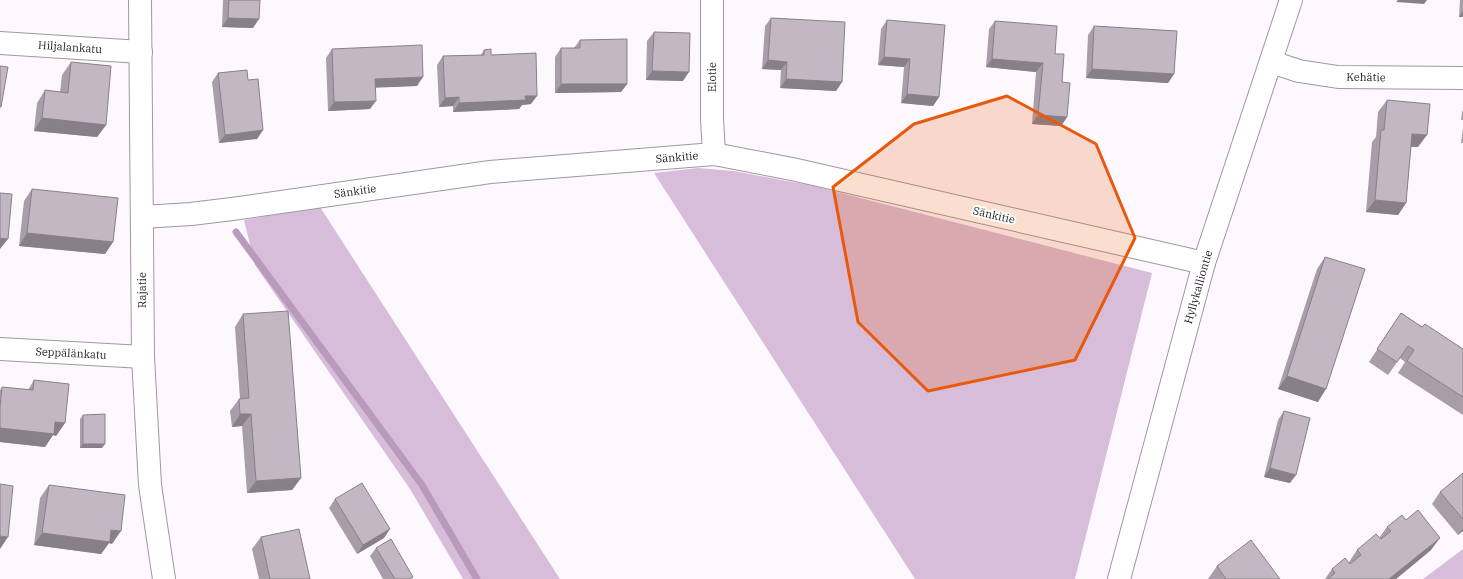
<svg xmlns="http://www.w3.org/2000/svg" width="1463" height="579" font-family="'IBM Plex Serif',serif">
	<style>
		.green { fill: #d7bdd9 }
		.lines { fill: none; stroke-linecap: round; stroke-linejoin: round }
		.stream { stroke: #b99abc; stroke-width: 7 }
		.minor-casing { stroke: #a196a2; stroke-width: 24 }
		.tertiary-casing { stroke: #a196a2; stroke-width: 24 }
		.secondary-casing { stroke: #a196a2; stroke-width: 24 }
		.minor { stroke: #fff; stroke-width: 22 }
		.tertiary { stroke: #fff; stroke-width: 22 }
		.secondary { stroke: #fff; stroke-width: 22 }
		.wall { fill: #a89da9 }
		.shaded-wall { fill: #888089 }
		.building { fill: #c3b7c4; stroke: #888089 }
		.marked { fill: #e8590c; fill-opacity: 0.2; stroke: #e8590c; stroke-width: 3; stroke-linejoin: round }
		.labels { text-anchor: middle; stroke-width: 4; stroke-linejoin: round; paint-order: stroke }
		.street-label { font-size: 11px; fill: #272328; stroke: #fff }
	</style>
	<rect width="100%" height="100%" fill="#fdf8fe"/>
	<!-- green -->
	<g class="green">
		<path d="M698 168 734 171 814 186 1152 273 1075 579H915L654 173Z"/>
		<path d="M320 207 560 579H463L410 489 255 265 244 220Z"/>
		<path d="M1463 549V579H1423Z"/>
	</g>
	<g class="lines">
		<!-- stream -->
		<path class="stream" d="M236 232 422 485 477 579"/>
		<defs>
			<g id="minor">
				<path d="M712 0V118L714 154"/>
				<path d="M0 43 141 52"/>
				<path d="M1271 62 1299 71 1338 77 1463 78"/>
				<path d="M142 217 191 214 232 209 490 172 714 154 792 169 1204 263"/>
				<path d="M0 349 143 357"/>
			</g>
			<path id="tertiary" d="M140 0 143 357 150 485 164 579"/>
			<path id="secondary" d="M1119 579 1204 263 1291 0"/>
		</defs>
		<!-- minor casing -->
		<use href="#minor" class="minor-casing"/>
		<!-- tertiary casing -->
		<use href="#tertiary" class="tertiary-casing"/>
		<!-- secondary casing -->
		<use href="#secondary" class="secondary-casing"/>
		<!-- minor -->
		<use href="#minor" class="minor"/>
		<!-- tertiary -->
		<use href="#tertiary" class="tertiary"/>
		<!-- secondary -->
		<use href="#secondary" class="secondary"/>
	</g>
	<!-- wall -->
	<g class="wall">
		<path d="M223 0H264H260L253 28 222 27Z"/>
		<path d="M1460 0H1463V17H1459Z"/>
		<path d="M771 18 842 82 836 91 780 88 781 70 762 69 765 26Z"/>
		<path d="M887 20 939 97 933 106 901 103 904 67 878 65 881 29Z"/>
		<path d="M995 21 1055 54 1062 82 1067 117 1061 126 1032 124 1036 72 986 67 989 29Z"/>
		<path d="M1094 26 1174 74 1168 83 1086 78 1088 35Z"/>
		<path d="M654 32 683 81 646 80 647 41Z"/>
		<path d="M580 40 627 84 621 92 555 93V57L561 48H574Z"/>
		<path d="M332 49 417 86 376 87 370 109 328 111 326 58Z"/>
		<path d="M484 50 491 55 531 104 522 105 519 109 453 112V106L439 107 437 65 443 56 481 55Z"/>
		<path d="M71 62 106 125 97 137 34 131 37 103 45 90 60 92 62 75Z"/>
		<path d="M218 73 248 80 263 130 257 139 219 143 212 82Z"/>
		<path d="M1387 100 1418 147H1411L1406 203 1398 215 1366 212 1372 142 1376 137 1378 112Z"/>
		<path d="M1463 110V120H1461L1462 112Z"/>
		<path d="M1463 128V143H1461Z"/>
		<path d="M32 189 113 242 105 254 19 246 24 201Z"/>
		<path d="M1325 257 1318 402 1278 389 1317 269Z"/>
		<path d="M1401 313 1422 327 1463 349V415L1398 373 1405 362 1400 358 1388 375 1369 362Z"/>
		<path d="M243 314 301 478 292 490 247 493 242 426 232 427 230 411 239 399H240L235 327Z"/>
		<path d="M34 380 65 423 56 436 53 435 45 447 0 442V390L2 387 28 390Z"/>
		<path d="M1284 411 1290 483 1264 477 1278 420Z"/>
		<path d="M83 415 102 448H80V419Z"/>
		<path d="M1463 473V531L1458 535 1432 504 1440 492Z"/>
		<path d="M49 485 112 544 109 543 101 554 34 545 40 498Z"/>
		<path d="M335 499 384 538 357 554 329 508Z"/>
		<path d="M1387 527 1431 550 1396 579H1325L1332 569 1349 562 1357 550 1379 538Z"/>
		<path d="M261 537 310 579H259L252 549Z"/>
		<path d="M376 548 413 577 411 579H383L370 556Z"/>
		<path d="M1217 566 1280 579H1208Z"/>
	</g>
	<!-- shaded-wall -->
	<g class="shaded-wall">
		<path d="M1398 0H1427L1424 4 1396 2Z"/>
		<path d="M1463 11V17H1459Z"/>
		<path d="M228 18 259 19 253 28 222 27Z"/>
		<path d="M884 57 910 59 904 67 878 65Z"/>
		<path d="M992 59 1043 63 1036 72 986 67Z"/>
		<path d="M768 60 787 62 781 70 762 69Z"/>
		<path d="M1092 69 1174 74 1168 83 1086 78Z"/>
		<path d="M652 71 689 72 683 81 646 80Z"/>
		<path d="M423 77 417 86 369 88 375 79Z"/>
		<path d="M786 79 842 82 836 91 780 88Z"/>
		<path d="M561 84H627L621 92 555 93Z"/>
		<path d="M907 94 939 97 933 106 901 103Z"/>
		<path d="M525 96H537L531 104 522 105 519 109 453 112 459 103Z"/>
		<path d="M459 97 453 106 439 107 445 98Z"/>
		<path d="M376 101 370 109 328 111 334 102Z"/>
		<path d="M1038 115 1067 117 1061 126 1032 124Z"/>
		<path d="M42 118 106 125 97 137 34 131Z"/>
		<path d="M263 130 257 139 219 143 225 135Z"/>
		<path d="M1412 134 1427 135 1418 147 1404 146Z"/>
		<path d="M1375 200 1406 203 1398 215 1366 212Z"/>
		<path d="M27 233 113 242 105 254 19 246Z"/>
		<path d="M0 238 8 239 0 249Z"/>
		<path d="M1287 376 1326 389 1318 402 1278 389Z"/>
		<path d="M240 414H251L242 426 232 427Z"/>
		<path d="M55 422 65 423 56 436 53 435 45 447 0 442V428Z"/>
		<path d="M83 444H105L102 448H80Z"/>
		<path d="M1270 468 1296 475 1290 483 1264 477Z"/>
		<path d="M301 478 292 490 247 493 256 481Z"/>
		<path d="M1463 528V531L1458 535Z"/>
		<path d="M390 529 384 538 357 554 363 545Z"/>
		<path d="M111 530 121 531 112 544 109 543 101 554 34 545 42 533Z"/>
		<path d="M0 536 8 537 0 549Z"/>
		<path d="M1440 538 1431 550 1396 579H1389Z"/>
	</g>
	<!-- building -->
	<g class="building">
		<path d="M229 0H260L259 19 228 18Z"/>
		<path d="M771 18 845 22 842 82 786 79 787 62 768 60Z"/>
		<path d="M887 20 945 25 939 97 907 94 910 59 884 57Z"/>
		<path d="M995 21 1057 26 1055 54H1064L1062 82 1070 83 1067 117 1038 115 1043 63 992 59Z"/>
		<path d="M1094 26 1177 31 1174 74 1092 69Z"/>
		<path d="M654 32 690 33 689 72 652 71Z"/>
		<path d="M627 39V84H561V48H580V40Z"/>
		<path d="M422 45 423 77 375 79 376 101 334 102 332 49Z"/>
		<path d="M491 49V55L536 53 537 96H525L526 100 459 103V97L445 98 443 56 484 55V50Z"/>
		<path d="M71 62 111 66 106 125 42 118 45 90 68 93Z"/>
		<path d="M0 66 8 67 1 107H0Z"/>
		<path d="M247 70 248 80 258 79 263 130 225 135 218 73Z"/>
		<path d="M1387 100 1430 104 1427 135 1412 134 1406 203 1375 200 1381 130H1384Z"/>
		<path d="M32 189 118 198 113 242 27 233Z"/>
		<path d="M0 193 12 194 8 239 0 238Z"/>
		<path d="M1325 257 1365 269 1326 389 1287 376Z"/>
		<path d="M288 311 301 478 256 481 251 414H240L239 399 249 398 243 314Z"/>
		<path d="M1401 313 1422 327 1425 324 1463 349V397L1407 361 1414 350 1408 346 1397 362 1377 349Z"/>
		<path d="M34 380 69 384 65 423 55 422 54 434 0 428V407L2 387 33 390Z"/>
		<path d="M1284 411 1310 418 1296 475 1270 468Z"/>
		<path d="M105 414V444H83V415Z"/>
		<path d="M1463 473V519L1440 492Z"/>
		<path d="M362 483 390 529 363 545 335 499Z"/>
		<path d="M0 484 13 486 8 537 0 536Z"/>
		<path d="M49 485 125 495 121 531 111 530 110 542 42 533Z"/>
		<path d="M1418 510 1440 538 1389 579H1328L1335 573 1332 569 1345 558 1350 564 1361 555 1357 550 1376 534 1381 539 1391 531 1387 527 1402 515 1406 520Z"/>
		<path d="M299 529 310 579H270L261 537Z"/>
		<path d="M391 539 413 577 409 579H395L376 548Z"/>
		<path d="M1251 540 1280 579H1226L1217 566Z"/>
	</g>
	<!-- marked area -->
	<path class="marked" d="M1007 96 1096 144 1135 238 1075 360 928 391 858 322 833 187 914 124Z"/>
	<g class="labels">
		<!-- street labels -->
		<g class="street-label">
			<text transform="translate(70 47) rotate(4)" y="4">Hiljalankatu</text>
			<text transform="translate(712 77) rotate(-90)" y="4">Elotie</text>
			<text transform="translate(1366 77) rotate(1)" y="4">Kehätie</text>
			<text transform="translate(677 157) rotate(-5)" y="4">Sänkitie</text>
			<text transform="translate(355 191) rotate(-8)" y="4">Sänkitie</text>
			<text transform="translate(994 215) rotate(13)" y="4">Sänkitie</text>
			<text transform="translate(1198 287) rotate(-74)" y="4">Hyllykalliontie</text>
			<text transform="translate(142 290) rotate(-90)" y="4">Rajatie</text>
			<text transform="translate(71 353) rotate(3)" y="4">Seppälänkatu</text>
		</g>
	</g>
</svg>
